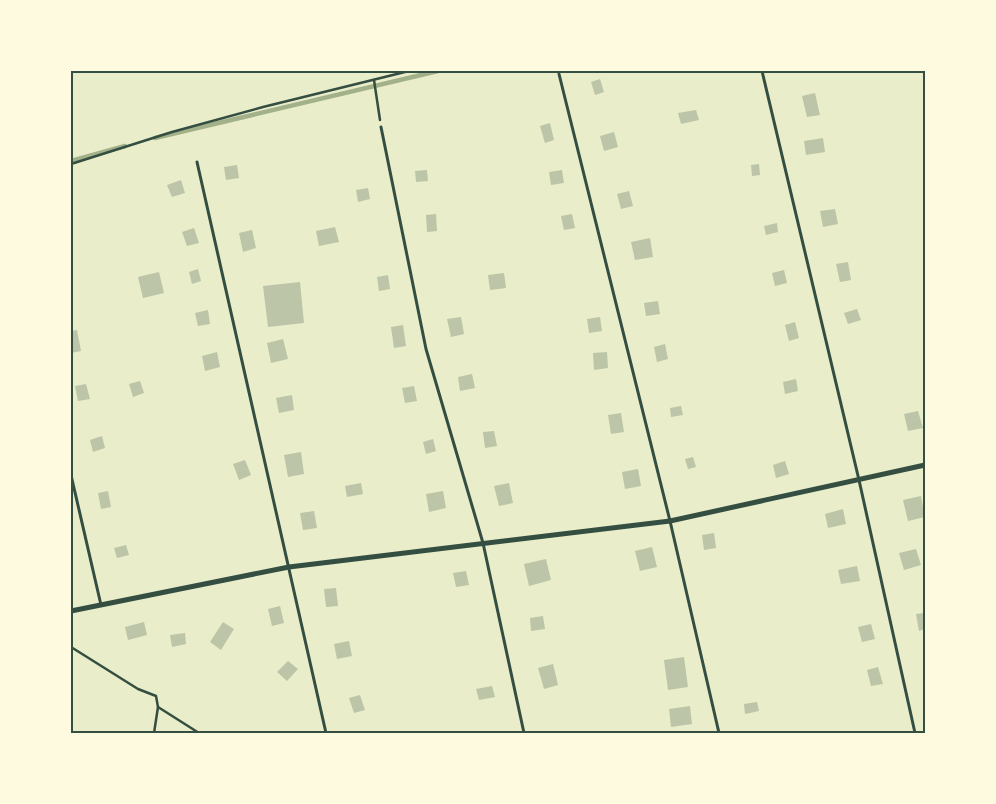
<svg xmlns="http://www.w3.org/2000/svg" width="996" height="804" font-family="'Noto Serif',serif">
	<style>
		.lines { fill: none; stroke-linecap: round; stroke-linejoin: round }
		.stream { stroke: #a3b18a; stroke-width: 4.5 }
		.building { fill: #bcc5a7 }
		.path { stroke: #344e41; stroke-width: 2.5 }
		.service { stroke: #344e41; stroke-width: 3 }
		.minor { stroke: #344e41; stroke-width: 5 }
		.neatline { fill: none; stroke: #344e41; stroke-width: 2 }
	</style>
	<rect width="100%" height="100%" fill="#e9edc9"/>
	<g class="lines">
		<!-- stream -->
		<g class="stream">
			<path d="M155 138 438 71"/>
			<path d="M71 161 125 146"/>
		</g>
	</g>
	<!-- building -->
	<g class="building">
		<path d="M600 79 604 92 595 95 591 82Z"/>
		<path d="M815 93 820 115 807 117 802 96Z"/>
		<path d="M696 110 699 120 681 124 678 113Z"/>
		<path d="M550 123 554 140 545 143 540 126Z"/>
		<path d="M614 132 618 147 604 151 600 136Z"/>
		<path d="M823 138 825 152 806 155 804 141Z"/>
		<path d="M759 164 760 175 752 176 751 165Z"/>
		<path d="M237 165 239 178 226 180 224 167Z"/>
		<path d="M427 170 428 181 416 182 415 171Z"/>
		<path d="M562 170 564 183 551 185 549 172Z"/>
		<path d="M181 180 185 193 172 197 167 185Z"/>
		<path d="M368 188 370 199 358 202 356 190Z"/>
		<path d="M629 191 633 206 621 209 617 194Z"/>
		<path d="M835 209 838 224 823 227 820 211Z"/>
		<path d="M436 214 437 231 427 232 426 215Z"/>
		<path d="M572 214 575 228 564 230 561 216Z"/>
		<path d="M777 223 778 232 766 235 764 226Z"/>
		<path d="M335 227 339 242 319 246 316 231Z"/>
		<path d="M194 228 199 243 187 246 182 232Z"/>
		<path d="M252 230 256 248 243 252 239 233Z"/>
		<path d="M650 238 653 257 635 260 631 242Z"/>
		<path d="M848 262 851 280 840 282 836 264Z"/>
		<path d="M198 269 201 281 192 284 189 272Z"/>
		<path d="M784 270 787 283 775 286 772 273Z"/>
		<path d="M159 272 164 293 143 298 138 277Z"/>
		<path d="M504 273 506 288 490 290 488 275Z"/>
		<path d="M388 275 390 289 379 291 377 277Z"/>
		<path d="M300 282 304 323 268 327 263 286Z"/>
		<path d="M658 301 660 314 646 316 644 303Z"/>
		<path d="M857 309 861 320 848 324 844 313Z"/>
		<path d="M208 310 210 324 198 326 195 313Z"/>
		<path d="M461 317 464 334 451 337 447 319Z"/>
		<path d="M600 317 602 331 589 333 587 319Z"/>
		<path d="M795 322 799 338 789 341 785 325Z"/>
		<path d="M403 325 406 346 394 348 391 327Z"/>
		<path d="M77 330 81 351 71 353V331Z"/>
		<path d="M283 339 288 359 271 363 267 343Z"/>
		<path d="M665 344 668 359 657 362 654 347Z"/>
		<path d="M217 352 220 367 205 371 202 356Z"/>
		<path d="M607 352 608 368 594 370 593 353Z"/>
		<path d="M472 374 475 388 460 391 458 377Z"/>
		<path d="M796 379 798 391 785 394 783 382Z"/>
		<path d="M140 381 144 393 133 397 129 384Z"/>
		<path d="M86 384 90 399 78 401 75 386Z"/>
		<path d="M414 386 417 401 405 403 402 388Z"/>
		<path d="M292 395 294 410 279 413 276 398Z"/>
		<path d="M681 406 683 415 671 417 670 408Z"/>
		<path d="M918 411 923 428 908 431 904 414Z"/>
		<path d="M621 413 624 432 611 434 608 415Z"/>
		<path d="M494 431 497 446 485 448 483 432Z"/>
		<path d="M102 436 105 448 93 452 90 440Z"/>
		<path d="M433 439 436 451 426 454 423 442Z"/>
		<path d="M301 452 304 474 288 477 284 455Z"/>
		<path d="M693 457 696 467 688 469 685 459Z"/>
		<path d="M245 460 251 475 239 480 233 464Z"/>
		<path d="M785 461 789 474 776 478 773 465Z"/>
		<path d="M638 469 641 486 625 489 622 472Z"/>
		<path d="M361 483 363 494 347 497 345 486Z"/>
		<path d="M509 483 513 503 499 506 494 486Z"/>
		<path d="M108 491 111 507 101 509 98 493Z"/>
		<path d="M443 491 446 508 429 512 426 494Z"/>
		<path d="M921 496 925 517 908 521 903 500Z"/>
		<path d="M843 509 846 524 828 528 825 514Z"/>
		<path d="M314 511 317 528 303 530 300 513Z"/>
		<path d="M714 533 716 548 704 550 702 535Z"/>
		<path d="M126 545 129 555 117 558 114 548Z"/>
		<path d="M652 547 657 567 640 571 635 551Z"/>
		<path d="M916 549 921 565 904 570 899 553Z"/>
		<path d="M546 559 551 580 529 586 524 564Z"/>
		<path d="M857 566 860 581 841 584 838 570Z"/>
		<path d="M466 571 469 585 456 587 453 573Z"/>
		<path d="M336 588 338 606 326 607 324 589Z"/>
		<path d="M280 606 284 623 272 626 268 609Z"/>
		<path d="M925 613V629L919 631 916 614Z"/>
		<path d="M543 616 545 629 531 631 530 618Z"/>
		<path d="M144 622 147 635 128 640 125 627Z"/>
		<path d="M223 622 234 629 221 650 210 642Z"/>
		<path d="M871 624 875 639 862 642 858 627Z"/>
		<path d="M185 633 186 644 172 647 170 635Z"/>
		<path d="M349 641 352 656 337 659 334 644Z"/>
		<path d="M684 657 688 687 668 690 664 660Z"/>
		<path d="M288 661 298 669 287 681 277 672Z"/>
		<path d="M553 664 558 685 544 689 538 668Z"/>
		<path d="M878 667 883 684 871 686 867 670Z"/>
		<path d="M492 686 495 697 479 700 476 689Z"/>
		<path d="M360 695 365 710 354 713 349 698Z"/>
		<path d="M757 702 759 711 745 714 744 704Z"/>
		<path d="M690 706 692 724 671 727 669 709Z"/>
	</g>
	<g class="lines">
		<!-- path -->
		<g class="path">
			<path d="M374 80 380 120"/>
			<path d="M71 164 172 132 263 107 409 71"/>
			<path d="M71 647 138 689 156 696 158 707 154 733"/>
			<path d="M158 707 199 733"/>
		</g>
		<!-- service -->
		<g class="service">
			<path d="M762 71 859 480 915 733"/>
			<path d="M559 74 670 521 719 733"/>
			<path d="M381 127 426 349 483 543 524 733"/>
			<path d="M197 162 326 733"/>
			<path d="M71 475 101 605"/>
		</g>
		<!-- minor -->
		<path class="minor" d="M71 611 289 567 670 521 925 465"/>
	</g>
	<!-- border -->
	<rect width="996" height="804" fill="none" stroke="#fefae0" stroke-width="145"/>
	<rect x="72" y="72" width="852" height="660" class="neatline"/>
</svg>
